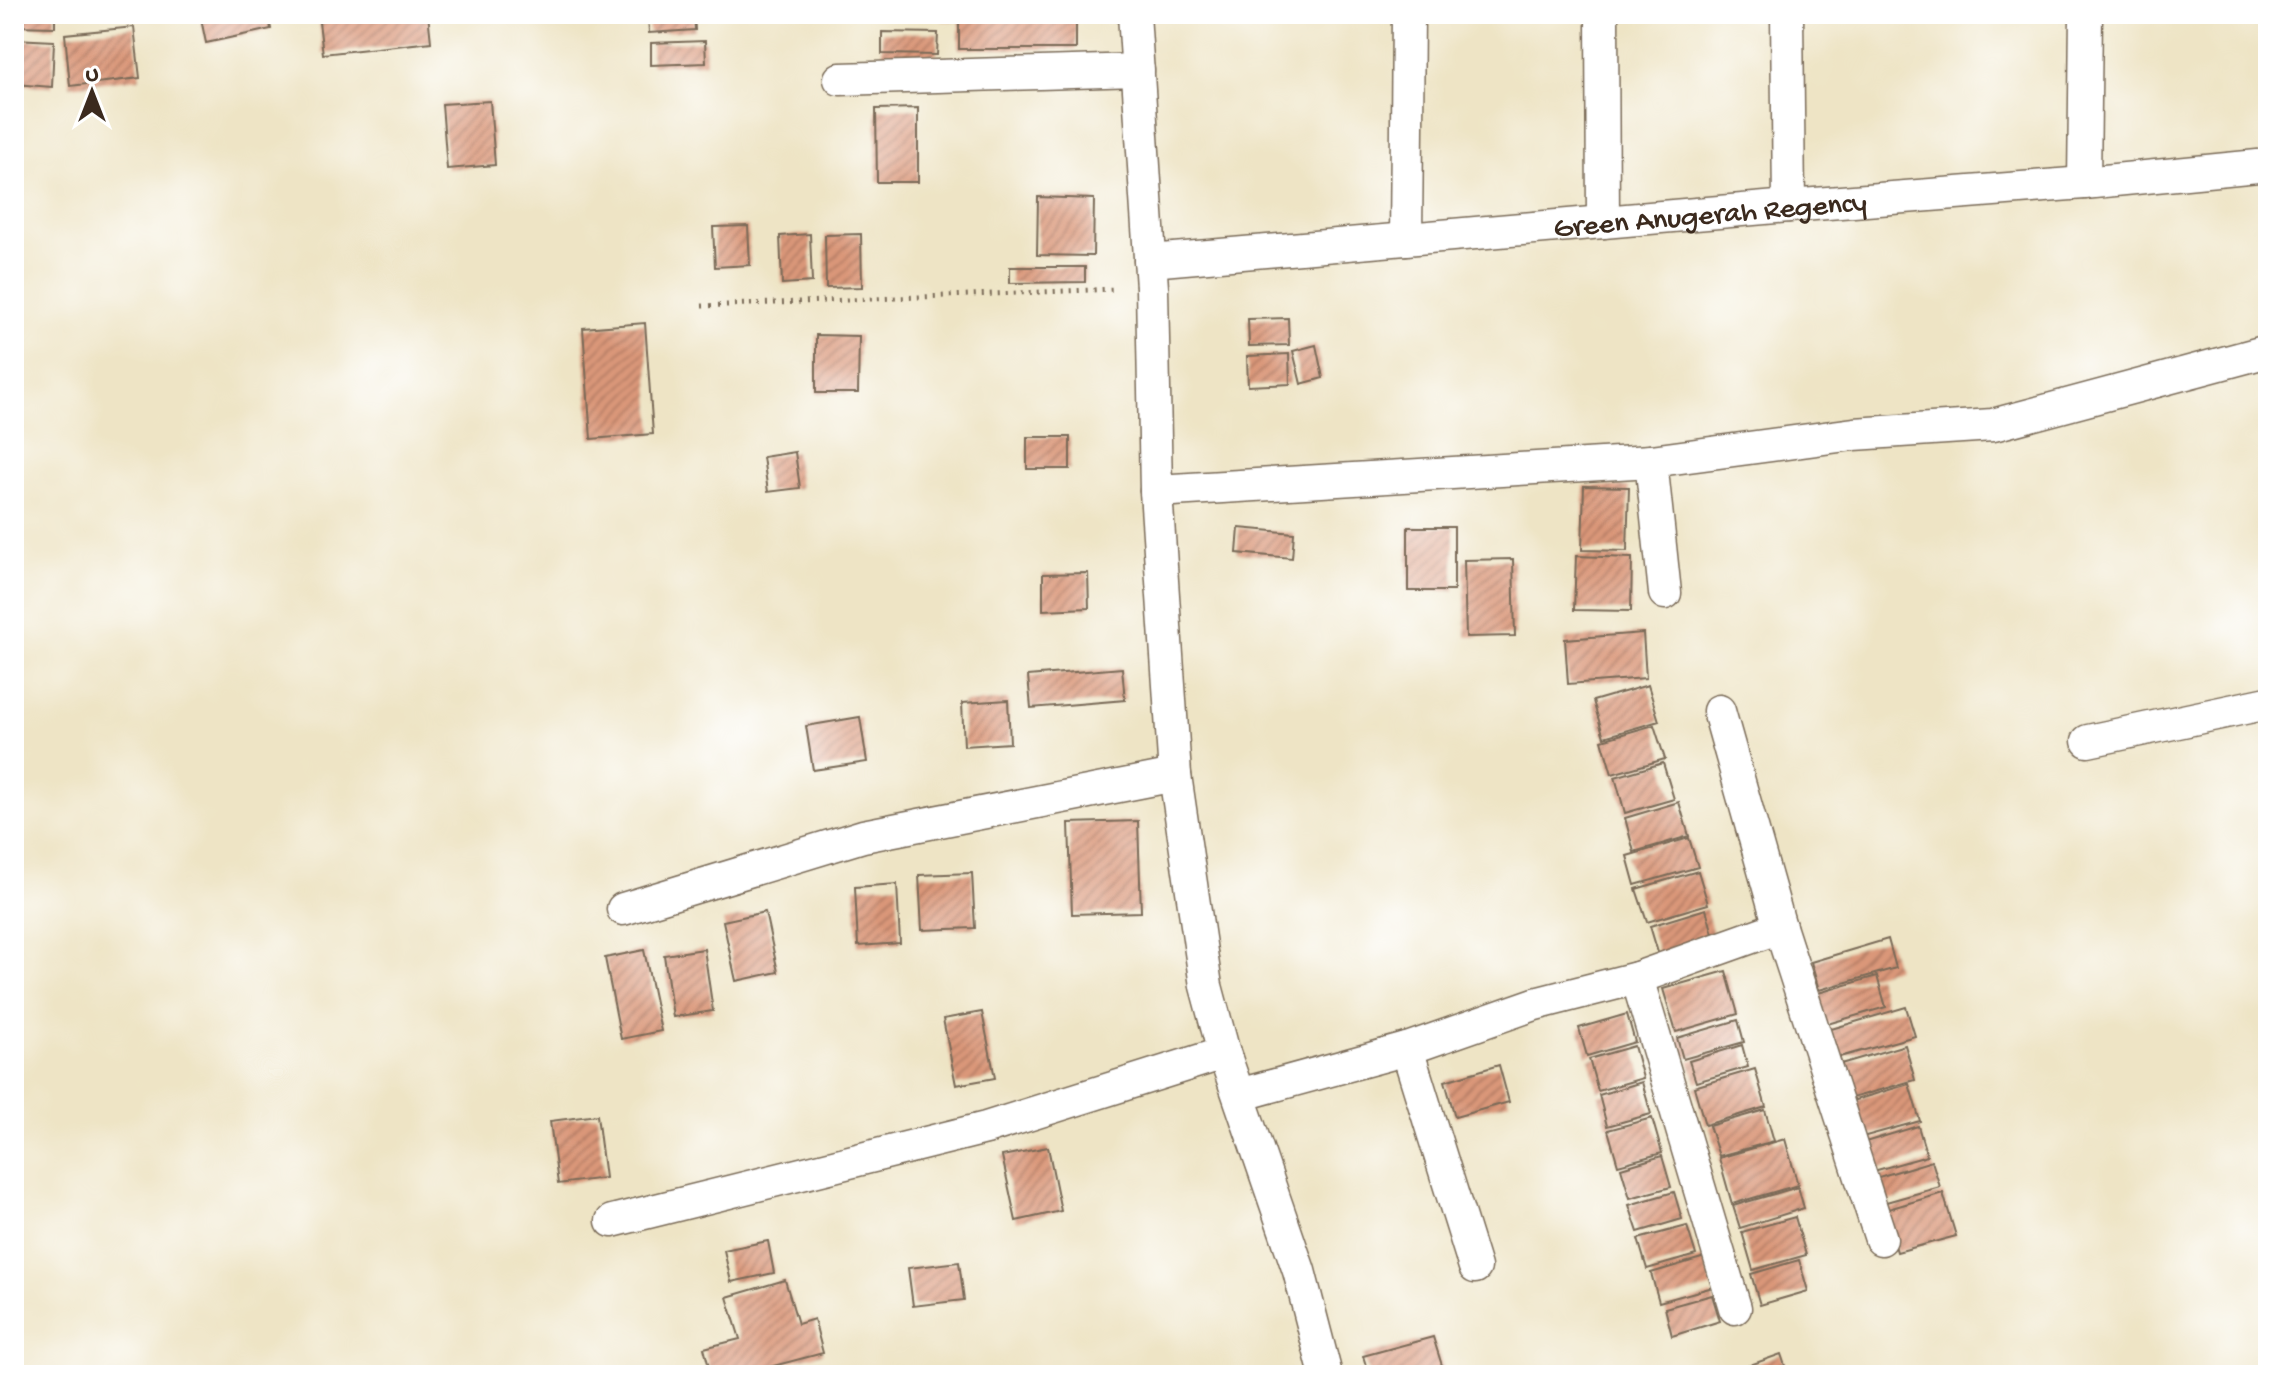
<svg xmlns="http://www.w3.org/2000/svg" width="2282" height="1389" font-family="'Gochi Hand',sans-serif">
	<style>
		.building { fill: url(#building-hatch) }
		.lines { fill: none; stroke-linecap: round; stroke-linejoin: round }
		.street-casing { stroke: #7a6b58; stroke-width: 35 }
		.path { stroke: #7a6b58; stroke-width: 5; stroke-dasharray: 2 6; stroke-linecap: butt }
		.street { stroke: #fff; stroke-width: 32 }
		.labels { text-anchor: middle; stroke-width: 8; stroke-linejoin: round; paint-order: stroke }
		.street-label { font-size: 30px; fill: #3b2a1e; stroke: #fff }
	</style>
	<defs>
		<pattern id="building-hatch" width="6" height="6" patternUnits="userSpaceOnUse" patternTransform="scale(2)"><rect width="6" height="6" fill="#da9779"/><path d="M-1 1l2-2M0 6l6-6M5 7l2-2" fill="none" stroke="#b27b63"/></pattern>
	</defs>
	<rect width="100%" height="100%" fill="#fff"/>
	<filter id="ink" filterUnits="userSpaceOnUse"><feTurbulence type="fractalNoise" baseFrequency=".0125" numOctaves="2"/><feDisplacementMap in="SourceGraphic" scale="16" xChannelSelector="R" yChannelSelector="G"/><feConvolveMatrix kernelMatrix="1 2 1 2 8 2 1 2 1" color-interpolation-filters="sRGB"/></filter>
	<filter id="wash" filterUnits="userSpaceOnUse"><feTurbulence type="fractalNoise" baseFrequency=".006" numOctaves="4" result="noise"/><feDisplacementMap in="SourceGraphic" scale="32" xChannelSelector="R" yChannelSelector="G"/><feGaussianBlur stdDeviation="1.8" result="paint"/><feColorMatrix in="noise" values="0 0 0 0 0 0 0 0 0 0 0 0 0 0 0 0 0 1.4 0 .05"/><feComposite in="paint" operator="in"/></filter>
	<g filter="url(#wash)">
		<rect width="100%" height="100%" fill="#eee4c5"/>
		<g id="blocks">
			<!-- building -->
			<g class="building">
				<path d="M14 14H55V27L14 26Z"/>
				<path d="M200 14H268L271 29 206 43Z"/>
				<path d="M318 14H428L431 42 323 54Z"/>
				<path d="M648 14H694L695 30 649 33Z"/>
				<path d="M942 14H1076V49H959V21H942Z"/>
				<path d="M134 27 140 78 70 86 65 34Z"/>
				<path d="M882 32 938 33 937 55 882 54Z"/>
				<path d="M14 39 54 41 52 87 14 84Z"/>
				<path d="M705 41 706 63 651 65V43Z"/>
				<path d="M490 101 495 165 447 169 442 104Z"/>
				<path d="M918 108V182H877L876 109Z"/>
				<path d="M1038 197 1094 199 1093 256 1037 255Z"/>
				<path d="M748 226 750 265 715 267 713 227Z"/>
				<path d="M810 234 812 282 782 284 780 236Z"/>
				<path d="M861 234 862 287 826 288 825 235Z"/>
				<path d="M1010 267H1085V282L1010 283Z"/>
				<path d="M1288 318 1289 345 1249 346 1248 319Z"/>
				<path d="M645 323 653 434 591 439 583 328Z"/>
				<path d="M816 335 859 336 858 393H816Z"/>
				<path d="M1316 345 1323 378 1301 384 1293 351Z"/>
				<path d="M1289 354 1290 384 1248 386 1247 356Z"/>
				<rect x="1027" y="437" width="43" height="32"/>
				<path d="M795 452 800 488 768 492 763 457Z"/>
				<path d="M1584 486 1629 487 1627 551 1582 550Z"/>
				<rect x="1408" y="527" width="46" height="64"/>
				<path d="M1239 528 1294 533 1292 558 1237 553Z"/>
				<path d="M1576 556 1632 558 1631 611 1574 610Z"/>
				<path d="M1513 559 1515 636 1466 637 1464 560Z"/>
				<path d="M1088 573 1089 608 1043 610V574Z"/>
				<path d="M1643 633 1646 678 1568 684 1565 639Z"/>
				<path d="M1122 668 1125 700 1031 708 1028 676Z"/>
				<path d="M1648 685 1659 721 1604 737 1593 701Z"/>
				<path d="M1008 700 1010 743 964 746 962 703Z"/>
				<path d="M860 717 867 762 813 770 806 726Z"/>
				<path d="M1654 725 1665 759 1612 774 1602 740Z"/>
				<path d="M1663 763 1674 799 1625 813 1615 777Z"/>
				<path d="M1679 802 1689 836 1634 852 1625 818Z"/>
				<path d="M1138 821 1141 912 1072 914 1069 823Z"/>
				<path d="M1689 838 1698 867 1635 885 1627 856Z"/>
				<path d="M1698 871 1708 904 1647 922 1636 889Z"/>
				<path d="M972 873 975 928 922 930 919 875Z"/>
				<path d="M897 884 900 943 858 946 855 887Z"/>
				<path d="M1706 909 1715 941 1659 956 1650 926Z"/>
				<path d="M765 912 778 972 736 981 723 921Z"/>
				<path d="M1888 939 1896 968 1819 990 1811 962Z"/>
				<path d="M704 949 713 1011 673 1017 664 955Z"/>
				<path d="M644 950 661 1031 621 1039 605 958Z"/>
				<path d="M1726 971 1738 1014 1676 1032 1663 989Z"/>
				<path d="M1877 976 1886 1007 1817 1027 1808 996Z"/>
				<path d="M1906 1007 1915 1036 1836 1058 1828 1030Z"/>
				<path d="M982 1012 995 1078 956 1085 943 1019Z"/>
				<path d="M1627 1014 1635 1042 1587 1056 1579 1028Z"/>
				<path d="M1738 1020 1744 1042 1683 1059 1677 1038Z"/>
				<path d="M1742 1045 1748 1067 1696 1082 1689 1061Z"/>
				<path d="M1905 1045 1915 1080 1845 1100 1834 1066Z"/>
				<path d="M1634 1046 1643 1078 1598 1091 1589 1059Z"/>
				<path d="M1499 1065 1509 1102 1455 1117 1445 1081Z"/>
				<path d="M1755 1069 1766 1107 1705 1125 1694 1087Z"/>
				<path d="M1642 1082 1651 1114 1607 1126 1599 1095Z"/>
				<path d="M1909 1084 1920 1121 1855 1139 1845 1103Z"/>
				<path d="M1765 1110 1774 1141 1719 1156 1709 1126Z"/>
				<path d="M597 1115 605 1178 558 1184 550 1121Z"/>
				<path d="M1652 1118 1662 1153 1618 1165 1608 1130Z"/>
				<path d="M1918 1126 1927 1156 1870 1172 1862 1143Z"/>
				<path d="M1785 1139 1798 1185 1732 1204 1719 1158Z"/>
				<path d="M1048 1147 1061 1211 1016 1221 1002 1156Z"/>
				<path d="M1662 1156 1671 1187 1630 1198 1621 1168Z"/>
				<path d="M1932 1161 1940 1187 1879 1204 1872 1179Z"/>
				<path d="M1798 1187 1804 1208 1740 1228 1733 1206Z"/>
				<path d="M1674 1192 1682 1219 1638 1232 1629 1205Z"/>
				<path d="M1943 1193 1956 1236 1897 1252 1885 1210Z"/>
				<path d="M1795 1217 1806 1255 1753 1270 1742 1232Z"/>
				<path d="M1687 1226 1696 1255 1647 1269 1638 1239Z"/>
				<path d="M768 1241 774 1273 731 1282 724 1250Z"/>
				<path d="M1705 1257 1713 1287 1659 1302 1651 1273Z"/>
				<path d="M1799 1260 1808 1291 1760 1305 1751 1274Z"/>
				<path d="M959 1262 964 1300 913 1306 908 1268Z"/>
				<path d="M785 1280 798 1324 814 1319 823 1353 739 1375H711L704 1348 740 1339 727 1297Z"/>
				<path d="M1712 1295 1720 1321 1672 1336 1665 1308Z"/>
				<path d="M1433 1337 1445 1375H1369L1363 1356Z"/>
				<path d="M1781 1354 1788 1375H1722Z"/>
			</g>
		</g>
	</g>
	<g filter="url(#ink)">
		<use href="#blocks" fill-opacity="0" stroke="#7a6b58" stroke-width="2"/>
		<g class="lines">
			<defs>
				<g id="street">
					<path d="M1134 14 1152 288 1156 491 1175 775 1206 986 1224 1053 1299 1271 1326 1375"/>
					<path d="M1602 14 1603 222"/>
					<path d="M1787 14 1789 206"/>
					<path d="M840 79 1138 70"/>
					<path d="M2084 183 2086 14"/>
					<path d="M1406 239 1408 14"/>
					<path id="s1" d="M1150 261 1789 206 2084 183 2268 165"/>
					<path d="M1651 461 1665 593"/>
					<path d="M1156 491 1651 461 1854 434 1993 425 2268 351"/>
					<path d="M1719 711 1780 927 1881 1239"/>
					<path d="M2088 741 2268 703"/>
					<path d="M623 909 863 836 1175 775"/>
					<path d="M1637 978 1735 1308"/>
					<path d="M1407 1049 1475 1267"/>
					<path d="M1239 1095 1407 1049 1535 1004 1637 978 1780 927"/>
					<path d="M612 1221 986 1128 1224 1053"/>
				</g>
			</defs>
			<!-- street casing -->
			<use href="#street" class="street-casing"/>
			<!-- path -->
			<path class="path" d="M702 306 1115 289"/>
			<!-- street -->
			<use href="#street" class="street"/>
		</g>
	</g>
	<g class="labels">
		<!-- street labels -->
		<g class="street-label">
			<text dy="10" stroke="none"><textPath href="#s1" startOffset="562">Green Anugerah Regency</textPath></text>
		</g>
	</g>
	<!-- margin -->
	<rect width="2282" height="1389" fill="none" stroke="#fff" stroke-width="48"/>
	<!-- north arrow -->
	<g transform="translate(92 92)" stroke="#ffffff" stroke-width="6" paint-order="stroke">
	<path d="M0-6L14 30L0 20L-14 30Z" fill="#3b2a1e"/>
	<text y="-12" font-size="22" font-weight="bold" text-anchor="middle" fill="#3b2a1e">U</text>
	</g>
</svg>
